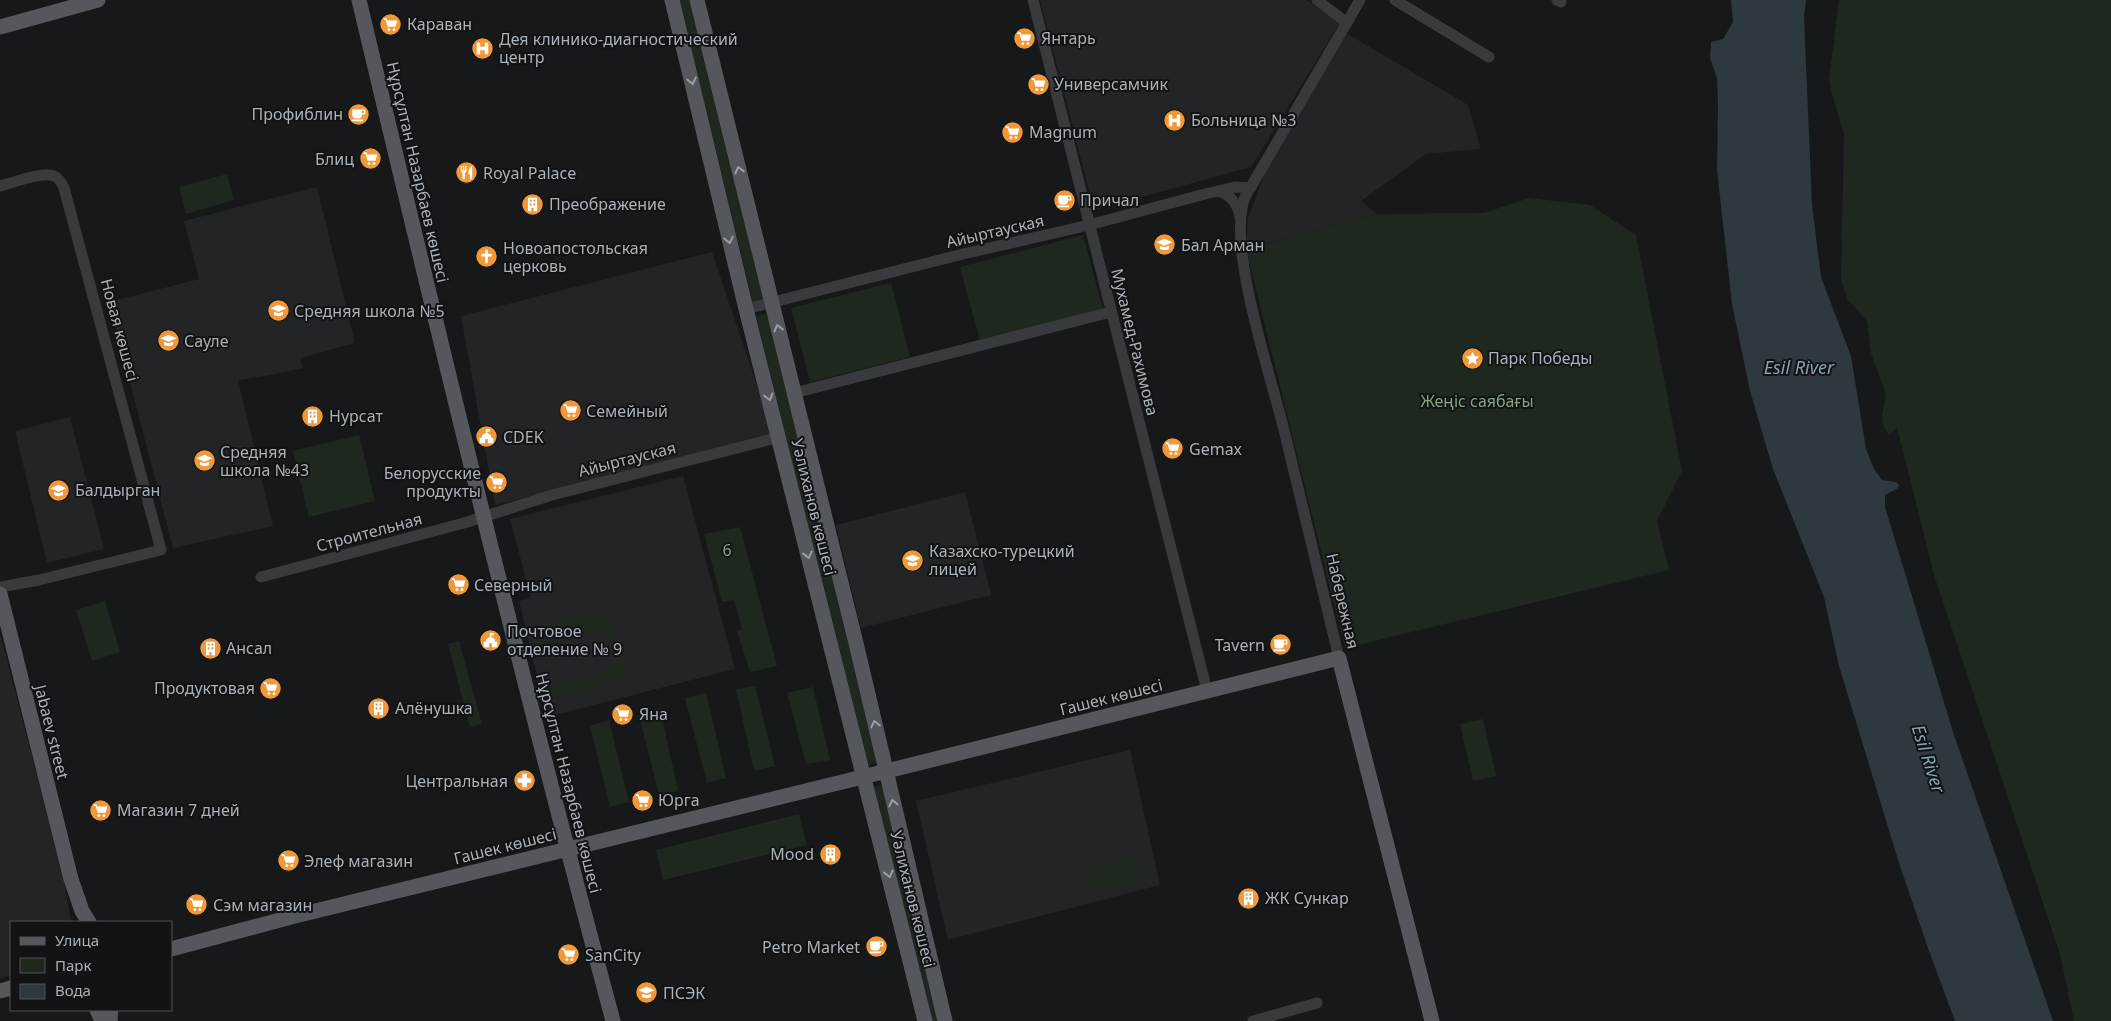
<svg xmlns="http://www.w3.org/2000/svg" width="2111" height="1021" font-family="'Noto Sans',sans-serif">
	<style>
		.built { fill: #232426 }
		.green { fill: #1f281f }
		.water { fill: #2d393e }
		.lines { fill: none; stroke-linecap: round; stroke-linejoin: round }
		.minor { stroke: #383a3e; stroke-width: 11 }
		.major { stroke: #54585d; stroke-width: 15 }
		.oneway { stroke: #989fa7 }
		.labels { text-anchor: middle; stroke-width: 4; stroke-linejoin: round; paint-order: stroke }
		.poi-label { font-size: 16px; fill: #a9b1b9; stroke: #121314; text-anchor: start }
		.street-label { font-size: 16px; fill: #a9b1b9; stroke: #121314 }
		.park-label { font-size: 16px; fill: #83a480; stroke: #121314 }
		.water-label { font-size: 18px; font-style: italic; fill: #80a4b4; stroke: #121314 }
	</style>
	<rect width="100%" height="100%" fill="#171819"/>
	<!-- built -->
	<g class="built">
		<path d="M1040 0H1307L1339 24 1251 167 1094 210Z"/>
		<path d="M1346 33 1468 105 1481 149 1426 154 1361 201 1377 214 1246 249 1248 218 1265 173Z"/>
		<path d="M317 187 355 343 300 358 303 368 271 375 238 380 273 526 173 548 109 302 199 279 184 221Z"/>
		<path d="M712 252 774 436 495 505 461 316Z"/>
		<path d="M70 417 104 549 47 563 15 431Z"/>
		<path d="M683 476 735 669 547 717 519 601 531 598 510 519Z"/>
		<path d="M965 492 991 595 861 628 836 525Z"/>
		<path d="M0 633 64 880 71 922H11V975L0 979Z"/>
		<path d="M1130 750 1160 885 948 940 916 801Z"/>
	</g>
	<!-- green -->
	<g class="green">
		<path d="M679 0H692L766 300 753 303Z"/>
		<path d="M1839 0H2111V1021H2074L2060 954 1934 575 1897 428 1889 435 1883 426 1882 416 1886 394 1871 353 1867 321 1847 299 1841 278 1844 134 1831 91 1829 80Z"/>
		<path d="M227 174 234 200 186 214 179 187Z"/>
		<path d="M1529 198 1590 205 1636 235 1682 471 1657 521 1669 570 1345 648 1246 249 1377 214 1484 213Z"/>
		<path d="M1083 235 1103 309 980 341 960 267Z"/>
		<path d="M891 283 910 357 810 382 791 308Z"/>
		<path d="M769 313 880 762 867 765 756 316Z"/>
		<path d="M359 435 375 501 309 517 293 451Z"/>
		<path d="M740 527 777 666 750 672 737 631 742 629 734 600 722 602 704 534Z"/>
		<path d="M105 601 120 652 92 661 76 610Z"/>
		<path d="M607 609 626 678 550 699 548 687 595 675 598 671 618 666 610 631 537 646 532 626Z"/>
		<path d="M459 641 482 724 470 727 448 644Z"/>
		<path d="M755 686 775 766 754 771 736 689Z"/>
		<path d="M813 687 830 760 806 764 787 693Z"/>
		<path d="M706 693 726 778 707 783 685 698Z"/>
		<path d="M660 708 678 791 659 795 638 712Z"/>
		<path d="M1483 719 1496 776 1473 781 1460 724Z"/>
		<path d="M609 720 629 802 610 807 590 726Z"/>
		<path d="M882 785 941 1021H930L872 787Z"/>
		<path d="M799 814 807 845 663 880 656 850Z"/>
		<path d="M1134 858 1139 881 1092 891 1088 867Z"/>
	</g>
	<!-- water -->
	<path class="water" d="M1731 0H1806L1804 17 1812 205 1821 277 1851 356 1866 449 1874 469 1882 480 1896 482 1899 485 1898 488 1885 495V507L1953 732 2053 1021H1955L1929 951 1899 863 1839 666 1824 597 1773 469 1750 391 1732 304 1717 170 1718 105 1717 78 1710 58 1711 42 1723 39 1733 22Z"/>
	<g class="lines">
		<!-- minor -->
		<g class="minor">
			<path d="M1033 0 1207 691"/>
			<path d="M1317 0 1347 23"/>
			<path d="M1395 0 1489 57"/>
			<path d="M1557 0 1561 2"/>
			<path d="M0 186C12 183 43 171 54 176 59 178 62 183 64 188L161 550 39 580 0 587"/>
			<path d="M1218 191C1231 195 1237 203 1240 216"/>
			<path d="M746 309 963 254 1089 225 1205 194 1235 187 1251 188"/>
			<path d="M794 393 1111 312"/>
			<path d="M261 577 464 523 552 495 780 437"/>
			<path d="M1339 658C1321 582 1303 506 1284 430 1271 376 1226 245 1245 197L1360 0"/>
			<path d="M1253 1021 1317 1003"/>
		</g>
		<!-- major -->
		<g class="major">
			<path d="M359 0C440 341 522 682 613 1021"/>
			<path d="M672 0 746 309 925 1021"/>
			<path d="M697 0 856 643 945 1021"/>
			<path d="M0 27 98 0"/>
			<path d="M0 594 71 879 82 911 89 922"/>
			<path d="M171 949 295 916 891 770 1339 658 1432 1021"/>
			<path d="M0 991 11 988"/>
			<path d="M97 1010 102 1021"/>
			<path d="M110 1021 111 1010"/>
		</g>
	</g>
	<!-- one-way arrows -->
	<defs><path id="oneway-chevron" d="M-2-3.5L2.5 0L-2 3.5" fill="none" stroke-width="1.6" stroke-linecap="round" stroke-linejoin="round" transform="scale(1.25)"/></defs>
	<g class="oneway">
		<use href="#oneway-chevron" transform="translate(692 81) rotate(77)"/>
		<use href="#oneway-chevron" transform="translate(739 170) rotate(-104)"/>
		<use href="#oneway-chevron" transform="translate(729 240) rotate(77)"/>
		<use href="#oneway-chevron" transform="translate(778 328) rotate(-104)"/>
		<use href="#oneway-chevron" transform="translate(769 397) rotate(75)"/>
		<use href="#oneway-chevron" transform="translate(808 555) rotate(76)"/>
		<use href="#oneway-chevron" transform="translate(875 724) rotate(-103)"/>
		<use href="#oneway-chevron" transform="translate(893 803) rotate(-103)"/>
		<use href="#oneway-chevron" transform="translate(889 874) rotate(76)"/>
	</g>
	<!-- icons -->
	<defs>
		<symbol id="supermarket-disc" viewBox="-11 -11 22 22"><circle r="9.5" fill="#f39836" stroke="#121314"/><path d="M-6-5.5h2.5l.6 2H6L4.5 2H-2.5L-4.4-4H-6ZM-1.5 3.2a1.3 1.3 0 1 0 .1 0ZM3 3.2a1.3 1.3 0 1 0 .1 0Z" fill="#fff"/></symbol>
		<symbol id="hospital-disc" viewBox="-11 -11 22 22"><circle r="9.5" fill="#f39836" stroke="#121314"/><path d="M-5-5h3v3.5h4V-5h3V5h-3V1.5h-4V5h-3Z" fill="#fff"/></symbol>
		<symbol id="cafe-disc" viewBox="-11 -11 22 22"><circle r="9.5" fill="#f39836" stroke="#121314"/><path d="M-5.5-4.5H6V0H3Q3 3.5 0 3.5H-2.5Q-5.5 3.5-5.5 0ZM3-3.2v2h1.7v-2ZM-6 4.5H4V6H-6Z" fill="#fff"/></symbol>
		<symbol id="restaurant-disc" viewBox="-11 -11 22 22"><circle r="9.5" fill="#f39836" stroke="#121314"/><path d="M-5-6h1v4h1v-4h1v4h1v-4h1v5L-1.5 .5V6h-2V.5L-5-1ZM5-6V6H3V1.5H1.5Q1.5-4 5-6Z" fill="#fff"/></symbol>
		<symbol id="building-disc" viewBox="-11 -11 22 22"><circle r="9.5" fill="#f39836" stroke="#121314"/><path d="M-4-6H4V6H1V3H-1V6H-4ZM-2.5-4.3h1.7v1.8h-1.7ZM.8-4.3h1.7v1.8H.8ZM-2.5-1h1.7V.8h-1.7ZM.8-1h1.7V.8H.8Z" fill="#fff"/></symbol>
		<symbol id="school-disc" viewBox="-11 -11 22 22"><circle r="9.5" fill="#f39836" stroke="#121314"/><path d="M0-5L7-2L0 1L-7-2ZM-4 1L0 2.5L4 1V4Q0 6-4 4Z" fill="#fff"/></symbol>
		<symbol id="church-disc" viewBox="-11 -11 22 22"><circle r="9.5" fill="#f39836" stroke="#121314"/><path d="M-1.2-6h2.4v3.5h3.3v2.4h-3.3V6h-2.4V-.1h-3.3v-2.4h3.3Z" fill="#fff"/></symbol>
		<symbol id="sight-disc" viewBox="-11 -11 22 22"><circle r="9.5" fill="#f39836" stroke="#121314"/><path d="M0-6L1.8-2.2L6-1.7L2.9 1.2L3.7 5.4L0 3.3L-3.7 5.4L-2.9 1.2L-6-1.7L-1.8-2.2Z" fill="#fff"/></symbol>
		<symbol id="civic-disc" viewBox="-11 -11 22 22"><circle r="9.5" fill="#f39836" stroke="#121314"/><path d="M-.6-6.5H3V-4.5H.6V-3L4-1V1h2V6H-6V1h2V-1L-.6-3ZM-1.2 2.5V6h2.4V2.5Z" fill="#fff"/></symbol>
		<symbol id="pharmacy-disc" viewBox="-11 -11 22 22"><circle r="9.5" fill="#f39836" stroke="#121314"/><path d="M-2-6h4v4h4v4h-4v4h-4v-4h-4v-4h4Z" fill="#fff"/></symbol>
		<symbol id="university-disc" viewBox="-11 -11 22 22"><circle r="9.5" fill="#f39836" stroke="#121314"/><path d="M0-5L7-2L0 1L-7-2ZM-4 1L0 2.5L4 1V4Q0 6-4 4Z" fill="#fff"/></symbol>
	</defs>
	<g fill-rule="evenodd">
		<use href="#supermarket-disc" x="378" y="12" width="25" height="25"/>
		<use href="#supermarket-disc" x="1012" y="26" width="25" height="25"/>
		<use href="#hospital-disc" x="470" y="36" width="25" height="25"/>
		<use href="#supermarket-disc" x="1026" y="72" width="25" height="25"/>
		<use href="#cafe-disc" x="346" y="102" width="25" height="25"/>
		<use href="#hospital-disc" x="1162" y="108" width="25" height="25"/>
		<use href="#supermarket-disc" x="1000" y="120" width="25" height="25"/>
		<use href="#supermarket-disc" x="358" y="146" width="25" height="25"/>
		<use href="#restaurant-disc" x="454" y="160" width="25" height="25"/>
		<use href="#cafe-disc" x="1052" y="188" width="25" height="25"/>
		<use href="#building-disc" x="520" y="192" width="25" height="25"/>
		<use href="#school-disc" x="1152" y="232" width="25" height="25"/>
		<use href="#church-disc" x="474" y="244" width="25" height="25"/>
		<use href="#school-disc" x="266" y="298" width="25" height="25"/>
		<use href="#school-disc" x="156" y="328" width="25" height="25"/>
		<use href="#sight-disc" x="1460" y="346" width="25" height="25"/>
		<use href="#supermarket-disc" x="558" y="398" width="25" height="25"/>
		<use href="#building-disc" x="300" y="404" width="25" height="25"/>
		<use href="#civic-disc" x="474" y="424" width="25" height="25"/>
		<use href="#supermarket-disc" x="1160" y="436" width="25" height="25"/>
		<use href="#school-disc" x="192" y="448" width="25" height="25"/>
		<use href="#supermarket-disc" x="484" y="470" width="25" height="25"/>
		<use href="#school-disc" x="46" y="478" width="25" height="25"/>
		<use href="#school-disc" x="900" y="548" width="25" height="25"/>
		<use href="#supermarket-disc" x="446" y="572" width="25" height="25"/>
		<use href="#civic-disc" x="478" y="628" width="25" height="25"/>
		<use href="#cafe-disc" x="1268" y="632" width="25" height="25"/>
		<use href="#building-disc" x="198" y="636" width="25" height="25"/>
		<use href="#supermarket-disc" x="258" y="676" width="25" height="25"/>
		<use href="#building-disc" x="366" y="696" width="25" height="25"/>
		<use href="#supermarket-disc" x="610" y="702" width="25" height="25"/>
		<use href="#pharmacy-disc" x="512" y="768" width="25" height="25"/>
		<use href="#supermarket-disc" x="630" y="788" width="25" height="25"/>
		<use href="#supermarket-disc" x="88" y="798" width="25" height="25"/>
		<use href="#building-disc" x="818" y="842" width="25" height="25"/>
		<use href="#supermarket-disc" x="276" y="848" width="25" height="25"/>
		<use href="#building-disc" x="1236" y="886" width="25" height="25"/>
		<use href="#supermarket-disc" x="184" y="892" width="25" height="25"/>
		<use href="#cafe-disc" x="864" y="934" width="25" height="25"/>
		<use href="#supermarket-disc" x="556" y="942" width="25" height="25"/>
		<use href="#university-disc" x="634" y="980" width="25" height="25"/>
	</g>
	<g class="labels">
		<!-- poi labels -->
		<g class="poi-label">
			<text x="407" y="30">Караван</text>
			<text x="1041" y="44">Янтарь</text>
			<text x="499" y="45">Дея клинико-диагностический<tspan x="499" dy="18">центр</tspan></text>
			<text x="1054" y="90">Универсамчик</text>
			<text x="343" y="120" text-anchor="end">Профиблин</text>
			<text x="1191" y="126">Больница №3</text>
			<text x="1029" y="138">Magnum</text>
			<text x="354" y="165" text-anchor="end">Блиц</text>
			<text x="483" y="179">Royal Palace</text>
			<text x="1080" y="206">Причал</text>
			<text x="549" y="210">Преображение</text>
			<text x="1181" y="251">Бал Арман</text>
			<text x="503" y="254">Новоапостольская<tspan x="503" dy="18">церковь</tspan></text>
			<text x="294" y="317">Средняя школа №5</text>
			<text x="184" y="347">Сауле</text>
			<text x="1488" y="364">Парк Победы</text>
			<text x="586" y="417">Семейный</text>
			<text x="329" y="422">Нурсат</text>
			<text x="503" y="443">CDEK</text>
			<text x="1189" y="455">Gemax</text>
			<text x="220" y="458">Средняя<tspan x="220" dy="18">школа №43</tspan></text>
			<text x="481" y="479" text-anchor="end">Белорусские<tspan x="481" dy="18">продукты</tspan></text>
			<text x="75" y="496">Балдырган</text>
			<text x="929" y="557">Казахско-турецкий<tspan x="929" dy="18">лицей</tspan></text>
			<text x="474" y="591">Северный</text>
			<text x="507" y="637">Почтовое<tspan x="507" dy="18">отделение № 9</tspan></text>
			<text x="1265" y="651" text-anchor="end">Tavern</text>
			<text x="226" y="654">Ансал</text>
			<text x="255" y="694" text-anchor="end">Продуктовая</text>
			<text x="395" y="714">Алёнушка</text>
			<text x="639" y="720">Яна</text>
			<text x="508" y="787" text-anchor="end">Центральная</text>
			<text x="658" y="806">Юрга</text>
			<text x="117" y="816">Магазин 7 дней</text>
			<text x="814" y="860" text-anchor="end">Mood</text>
			<text x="304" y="867">Элеф магазин</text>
			<text x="1265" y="904">ЖК Сункар</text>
			<text x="213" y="911">Сэм магазин</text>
			<text x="860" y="953" text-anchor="end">Petro Market</text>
			<text x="585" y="961">SanCity</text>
			<text x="663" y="999">ПСЭК</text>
		</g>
		<!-- street labels -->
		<g class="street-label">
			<text transform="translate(418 172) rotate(77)" y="6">Нұрсұлтан Назарбаев көшесі</text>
			<text transform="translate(995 231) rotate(-13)" y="6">Айыртауская</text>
			<text transform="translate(120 330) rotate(75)" y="6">Новая көшесі</text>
			<text transform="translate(1135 342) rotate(76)" y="6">Мухамед-Рахимова</text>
			<text transform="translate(627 459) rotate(-14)" y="6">Айыртауская</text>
			<text transform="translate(814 507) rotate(76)" y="6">Уәлиханов көшесі</text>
			<text transform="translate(369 532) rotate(-15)" y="6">Строительная</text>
			<text transform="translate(1343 601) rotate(77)" y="6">Набережная</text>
			<text transform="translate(1111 697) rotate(-14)" y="6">Гашек көшесі</text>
			<text transform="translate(52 732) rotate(76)" y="6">Jabaev street</text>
			<text transform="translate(569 783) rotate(76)" y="6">Нұрсұлтан Назарбаев көшесі</text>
			<text transform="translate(505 846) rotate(-14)" y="6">Гашек көшесі</text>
			<text transform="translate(913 899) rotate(76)" y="6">Уәлиханов көшесі</text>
		</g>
		<!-- park labels -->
		<g class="park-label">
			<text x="1477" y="407">Жеңіс саябағы</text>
			<text x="727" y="556">6</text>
		</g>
		<!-- water labels -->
		<g class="water-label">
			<text x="1799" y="374">Esil River</text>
			<text transform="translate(1928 759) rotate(72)" y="6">Esil River</text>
		</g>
	</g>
	<!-- legend -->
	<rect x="10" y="921" width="162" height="90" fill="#121314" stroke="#4e5256"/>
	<rect x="20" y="937" width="25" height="8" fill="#54585d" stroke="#4e5256"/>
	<text x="55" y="946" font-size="15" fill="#a9b1b9">Улица</text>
	<rect x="20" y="958" width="25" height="15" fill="#1f281f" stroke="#4e5256"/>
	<text x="55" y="971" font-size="15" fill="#a9b1b9">Парк</text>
	<rect x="20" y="984" width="25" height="15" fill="#2d393e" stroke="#4e5256"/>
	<text x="55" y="996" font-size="15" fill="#a9b1b9">Вода</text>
</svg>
